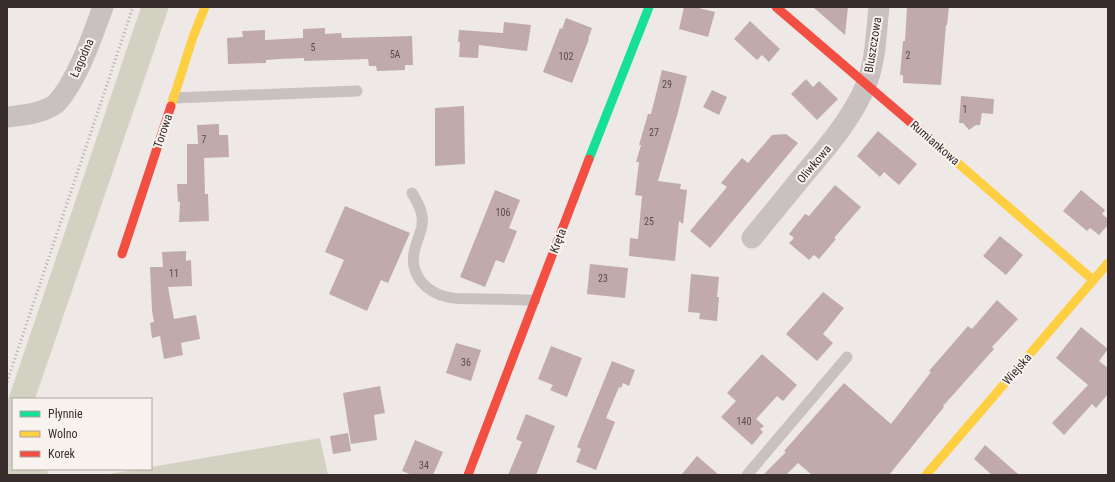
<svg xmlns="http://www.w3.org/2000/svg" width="1115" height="482" font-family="'Roboto Condensed',sans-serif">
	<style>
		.green { fill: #d3d2c2 }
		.building { fill: #c0abaa }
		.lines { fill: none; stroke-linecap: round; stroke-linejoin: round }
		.lane { stroke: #c8c1bf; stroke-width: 11 }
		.street { stroke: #c8c1bf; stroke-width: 21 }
		.fast { stroke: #16e098; stroke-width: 9 }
		.slow { stroke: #ffcf43; stroke-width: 9 }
		.jam { stroke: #f24e42; stroke-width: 9 }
		.rail { stroke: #b0aba9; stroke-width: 3; stroke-dasharray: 1 3; stroke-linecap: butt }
		.labels { text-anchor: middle; stroke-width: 4; stroke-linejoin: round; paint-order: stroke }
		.number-label { font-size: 10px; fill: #5b4d4c }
		.street-label { font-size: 12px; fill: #392e2d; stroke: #f9f3ef }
	</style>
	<rect width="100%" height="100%" fill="#eee9e6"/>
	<!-- green -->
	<g class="green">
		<path d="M141 7H169L35 399H13V469H47L48 475H7V403Z"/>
		<path d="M320 438 328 475H103L138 469H151V467Z"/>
	</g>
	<!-- building -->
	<g class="building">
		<path d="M684 7H695L715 12 708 37 679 29Z"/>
		<path d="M813 7H848L845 35Z"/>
		<path d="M907 7H949L947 25H946L941 85 903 83V75H900L903 41H905Z"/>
		<path d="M566 18 592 28 588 39H589L572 83 543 72 560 28 562 29Z"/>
		<path d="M750 21 780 49 769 62 762 55 757 60 734 39Z"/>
		<path d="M504 22 531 25 527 51 479 45 478 58 459 57 460 42H458L459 30 503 33Z"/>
		<path d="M325 28V34L341 33 342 38 412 36 413 65H405V70L377 71 376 66H369L368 59 304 61V58L280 59 266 60V63L228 64 227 38 243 37 242 31 265 30V40L303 38V29Z"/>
		<path d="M662 70 687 76 678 112 658 181 681 184 680 189 687 190 683 224 679 221 675 261 629 256 630 238 638 239 642 196 635 195 639 162H636L641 145H639L648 114H651Z"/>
		<path d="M806 79 813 87 819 81 838 99 817 120 791 94Z"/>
		<path d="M712 90 727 97 719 115 703 107Z"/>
		<path d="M961 96 994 99 993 114 982 113 980 125H976L969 130 963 123H959Z"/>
		<path d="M464 106 465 164 435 166V108Z"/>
		<path d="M219 124V135H228L229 157 204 158 205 194H208L209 221 179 222 180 202H178L177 184H187V144H198L197 125Z"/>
		<path d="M878 131 917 164 899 185 884 172 880 177 857 156Z"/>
		<path d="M786 134 798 143 710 248 690 231 727 187 721 183 742 158 748 163 772 135Z"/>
		<path d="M835 185 861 207 834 238 836 239 819 259 814 255 809 260 789 243 794 238 789 234 805 214 809 216Z"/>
		<path d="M495 190 520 200 509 228 517 231 504 263 496 260 485 287 460 277Z"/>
		<path d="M1081 190 1105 210 1102 214 1108 219V225L1099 235 1090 228 1087 231 1063 211Z"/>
		<path d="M345 206 410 233 388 283 381 280 367 311 329 294 344 260 325 252Z"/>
		<path d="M1000 236 1023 255 1006 275 983 256Z"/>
		<path d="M186 251V261L191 260 192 286 168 287 174 319 196 315 200 339 181 343 183 355 164 359 160 336 152 338 150 323 154 322 152 311 150 267H163L162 252Z"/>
		<path d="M590 264 628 268 625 298 587 294Z"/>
		<path d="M691 274 719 277 717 297H719L717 321 699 319 700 313 688 312Z"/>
		<path d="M823 292 844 308 823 334 833 343 817 361 786 334Z"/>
		<path d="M997 300 1018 319 992 347 994 349 943 406 944 407 889 475H812L798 463 786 475H763L786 452 784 451 844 383 891 424 931 372 929 371 968 326 972 329Z"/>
		<path d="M1081 327 1108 349 1099 361 1108 368V394L1096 408 1092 404 1064 435 1052 423 1088 385 1056 358Z"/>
		<path d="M456 343 481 350 471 381 446 373Z"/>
		<path d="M551 346 582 358 567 397 550 390 553 385 538 379Z"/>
		<path d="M762 354 797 385 783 401 777 396 756 419 764 426 760 429 763 432 752 445 721 417 736 401 727 393Z"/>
		<path d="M612 361 635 370 629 386 623 383 621 388 619 387 606 418 615 422 596 470 576 462 581 449 577 447Z"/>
		<path d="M380 386 385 413 374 415 377 440 351 444 343 393Z"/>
		<path d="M526 414 555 426 536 475H508L522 442 516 439Z"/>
		<path d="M348 433 351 451 333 454 330 436Z"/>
		<path d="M415 440 443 452 433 475H412L402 471Z"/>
		<path d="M985 445 1019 475H992L974 459Z"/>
		<path d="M697 456 719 475H681Z"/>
	</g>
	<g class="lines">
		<!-- lane -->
		<g class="lane">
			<path d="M174 98 357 91"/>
			<path d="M412 193C420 206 426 218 420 233 418 239 415 246 414 253 410 275 426 292 447 297 459 300 473 298 486 299 502 299 518 300 535 300"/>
			<path d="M747 475 847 357"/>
		</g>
		<!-- street -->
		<g class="street">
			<path d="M7 117C23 115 40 114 54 105 60 101 65 92 69 86 84 61 93 34 103 7"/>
			<path d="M752 238C770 216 788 194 806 172 829 145 852 118 866 85 876 61 876 32 879 7"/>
		</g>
		<!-- fast -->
		<path class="fast" d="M589 159 649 7"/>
		<!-- slow -->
		<g class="slow">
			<path d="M171 106 193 37 205 7"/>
			<path d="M923 133 1093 280"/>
			<path d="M926 475 1108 263"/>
		</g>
		<!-- jam -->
		<g class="jam">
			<path d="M776 7 923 133"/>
			<path d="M122 254 171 106"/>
			<path d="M468 475 589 159"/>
		</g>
		<!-- rail -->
		<path class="rail" d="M7 382 133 7"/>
	</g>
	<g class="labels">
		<!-- number labels -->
		<g class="number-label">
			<text x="313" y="51">5</text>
			<text x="395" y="58">5A</text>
			<text x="908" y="59">2</text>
			<text x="566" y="60">102</text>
			<text x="667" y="88">29</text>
			<text x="965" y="113">1</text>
			<text x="654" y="136">27</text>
			<text x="204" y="143">7</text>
			<text x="503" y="216">106</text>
			<text x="649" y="225">25</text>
			<text x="174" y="277">11</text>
			<text x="603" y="282">23</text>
			<text x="466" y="366">36</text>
			<text x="744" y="425">140</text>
			<text x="424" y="469">34</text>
		</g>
		<!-- street labels -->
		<g class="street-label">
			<text transform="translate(873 45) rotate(-81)" y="4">Bluszczowa</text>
			<text transform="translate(82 58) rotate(-66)" y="4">Łagodna</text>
			<text transform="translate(163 131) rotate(-71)" y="4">Torowa</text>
			<text transform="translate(935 143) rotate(41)" y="4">Rumiankowa</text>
			<text transform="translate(814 164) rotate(-50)" y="4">Oliwkowa</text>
			<text transform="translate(558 241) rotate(-69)" y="4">Kręta</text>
			<text transform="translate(1017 369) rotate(-49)" y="4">Wiejska</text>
		</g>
	</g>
	<!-- border -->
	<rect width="1115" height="482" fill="none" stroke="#392e2d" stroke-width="16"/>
	<!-- legend -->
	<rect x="12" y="398" width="140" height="72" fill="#f9f3ef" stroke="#aca4a1"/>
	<rect x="20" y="411" width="20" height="6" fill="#16e098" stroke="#aca4a1"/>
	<text x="48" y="418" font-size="12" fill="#392e2d">Płynnie</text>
	<rect x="20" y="431" width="20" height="6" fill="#ffcf43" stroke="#aca4a1"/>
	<text x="48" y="438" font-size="12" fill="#392e2d">Wolno</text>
	<rect x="20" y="451" width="20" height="6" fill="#f24e42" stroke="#aca4a1"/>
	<text x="48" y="458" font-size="12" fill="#392e2d">Korek</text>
</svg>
